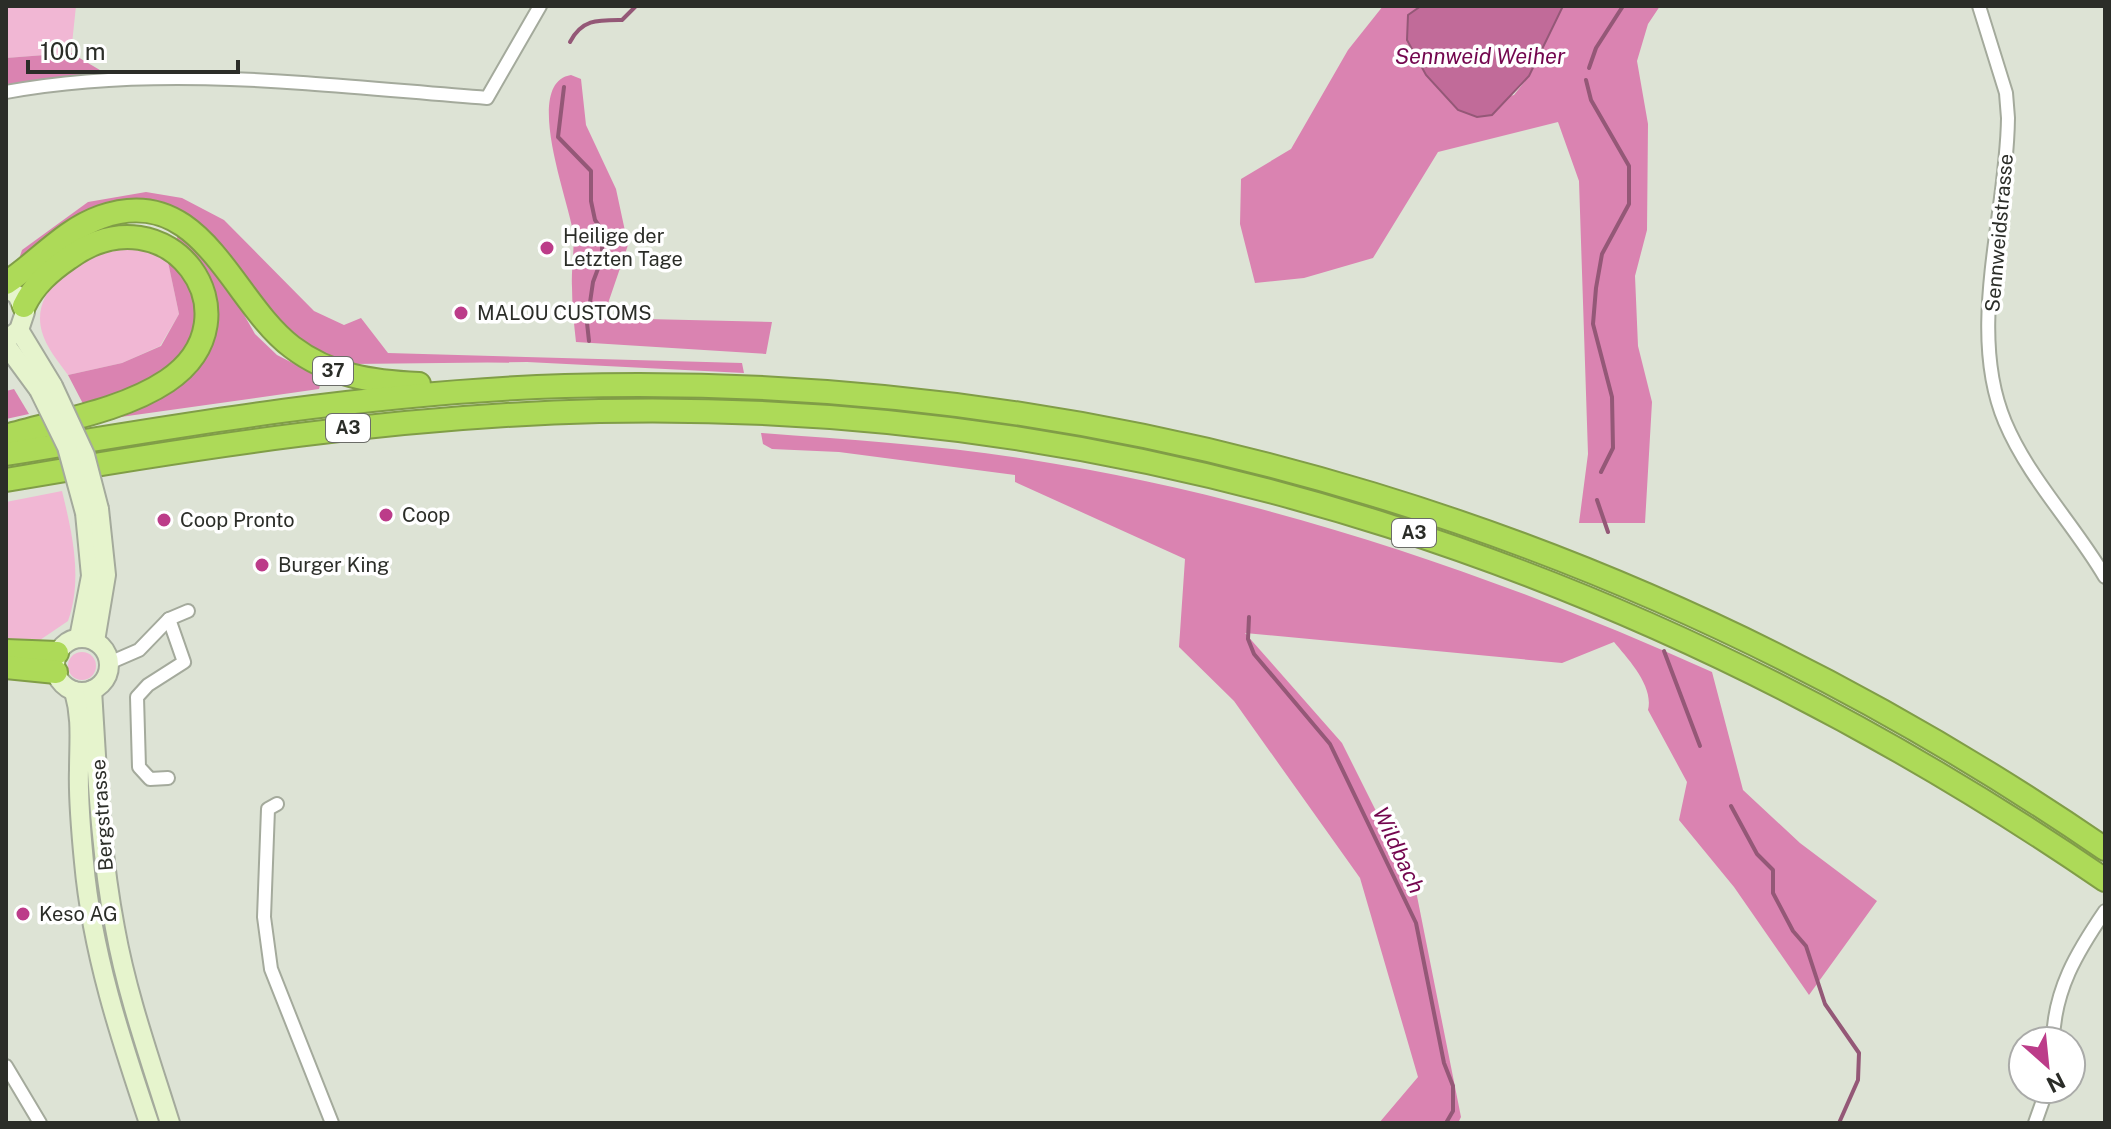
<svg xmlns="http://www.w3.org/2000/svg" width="2111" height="1129" font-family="'Public Sans',sans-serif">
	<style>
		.green { fill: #f1b7d4 }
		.forest { fill: #da83b1 }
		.water { fill: #c16b99; stroke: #945877; stroke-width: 2 }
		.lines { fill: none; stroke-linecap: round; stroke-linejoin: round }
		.stream { stroke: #945877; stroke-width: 4 }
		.minor-casing { stroke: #a4aa9c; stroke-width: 16 }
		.secondary-casing { stroke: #a4aa9c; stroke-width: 22 }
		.motorway-casing { stroke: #809d47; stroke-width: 26 }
		.minor { stroke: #fff; stroke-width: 12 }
		.secondary { stroke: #e6f4cd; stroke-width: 18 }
		.motorway { stroke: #adda58; stroke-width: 22 }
		.secondary-bridge-casing { stroke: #a4aa9c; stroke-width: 22; stroke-linecap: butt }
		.secondary-bridge { stroke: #e6f4cd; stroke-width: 18 }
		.poi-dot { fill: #bc3c89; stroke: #fff; stroke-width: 3 }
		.labels { text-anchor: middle; stroke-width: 7; stroke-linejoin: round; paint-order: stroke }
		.shield { fill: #fff; stroke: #6b6c68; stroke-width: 2 }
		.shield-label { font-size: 18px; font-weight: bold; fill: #2b2d28 }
		.street-label { font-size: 20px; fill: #2b2d28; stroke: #fff }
		.poi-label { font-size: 20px; fill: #2b2d28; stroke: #fff; text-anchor: start }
		.water-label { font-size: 22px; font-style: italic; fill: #73064e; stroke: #fff }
	</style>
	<rect width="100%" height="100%" fill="#dde3d5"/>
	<!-- green -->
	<g class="green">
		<path d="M6 6H76L71 53 6 58Z"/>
		<path d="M118 247 144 249 168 262 179 314 160 346 122 363 68 375C58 361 46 347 42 332 29 287 83 256 118 247Z"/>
		<path d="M62 491C72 532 83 579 68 621L40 640H6V502Z"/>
		<circle cx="82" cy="666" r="14"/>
	</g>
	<!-- forest -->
	<g class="forest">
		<path d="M1383 6H1421L1408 16C1405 63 1431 76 1458 110L1514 95 1529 76 1563 6H1660L1648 24 1637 61 1648 124 1647 230 1635 276 1638 346 1652 402 1645 523H1579L1588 454 1579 181 1558 122 1438 152 1373 258 1304 278 1255 283 1240 224 1241 179 1291 149 1348 50Z"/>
		<path d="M71 53 110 76 6 88V58Z"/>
		<path d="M571 75 581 79 586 125 616 189 628 245 603 318 772 322 766 354 576 342C574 324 572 306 572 287 571 269 575 249 573 232 569 201 522 83 571 75Z"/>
		<path d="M146 192 182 198 224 220 314 311 344 325 361 318 388 353 742 363 744 373 527 362 352 364 312 351 264 307 223 249 141 204 18 262 22 250 88 202Z"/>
		<path d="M178 235 201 252 223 278 255 334 277 355 322 378 319 389 92 421 68 375 122 363 161 346 179 314 168 262Z"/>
		<path d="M14 389 29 414 6 419V391Z"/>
		<path d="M761 433C850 440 938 445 1026 459 1263 496 1494 574 1712 672L1743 790 1800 843 1877 901 1809 995 1734 887 1679 820 1687 782 1648 710C1654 686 1628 659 1614 642L1562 663 1245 633 1342 743 1416 891 1461 1117 1458 1123H1379L1418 1077 1360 878 1234 701 1179 647 1185 559 1015 482V475L839 452 772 449 763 444Z"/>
	</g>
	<!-- water -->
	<path class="water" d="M1421 6H1563L1529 76 1492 115 1477 117 1458 110 1426 75 1407 40 1408 15Z"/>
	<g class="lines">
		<!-- stream -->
		<g class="stream">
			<path d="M570 42C582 19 598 20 622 20L636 6"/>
			<path d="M1589 68 1596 48 1623 6"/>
			<path d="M1586 80 1591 100 1629 166V204L1602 254 1596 288 1593 324 1612 397 1613 448 1601 472"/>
			<path d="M564 87 558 137 591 171V201L595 220 602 230V258L593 282 587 323 589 341"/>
			<path d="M1597 500 1608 532"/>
			<path d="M1249 617 1248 639 1254 654 1330 744 1416 923 1444 1063 1453 1086V1111L1446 1123"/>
			<path d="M1664 651 1700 746"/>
			<path d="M1731 806 1757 854 1773 870V893L1793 931 1806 946 1825 1004 1859 1053 1858 1080 1839 1123"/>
		</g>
		<defs>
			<g id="minor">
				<path d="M1979 6 2006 93 2008 118C2007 215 1966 330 2005 422 2029 479 2074 524 2105 577"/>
				<path d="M6 92C163 63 329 86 487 98L540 6"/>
				<path d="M109 663 139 650 169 619 188 611"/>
				<path d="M168 778 150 779 139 767 137 697 148 685 184 662 169 619"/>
				<path d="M277 804 268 809 264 917 271 969 332 1123"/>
				<path d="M2053 1041C2054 990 2077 952 2105 911"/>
				<path d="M6 1066 40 1123"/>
				<path d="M2035 1123 2047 1089"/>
			</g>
			<g id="secondary">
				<path d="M6 288 17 295 25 312 19 330 6 340"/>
				<path d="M19 330 53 386"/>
				<path d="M6 345 39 390"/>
				<path d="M79 638 91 576 85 513"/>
				<circle cx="82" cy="665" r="27"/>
				<path d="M95 641 106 575 99 509"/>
				<path d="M92 690C97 769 100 850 115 928 127 995 150 1059 170 1123"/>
				<path d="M74 691C82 719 79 741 79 770 78 800 81 831 84 862 92 952 120 1037 149 1123"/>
			</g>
			<g id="motorway">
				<path d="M6 283C38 262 64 230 101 217 202 181 230 300 292 347 330 376 373 382 419 384"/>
				<path d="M6 436C57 421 122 411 167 381 262 317 168 186 69 258 50 271 34 285 24 306"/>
				<path d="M6 454C191 423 377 392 565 386 1120 370 1649 536 2105 849"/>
				<path d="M6 480C202 446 399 416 599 411 1146 399 1657 573 2105 880"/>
				<path d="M6 651 57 653"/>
				<path d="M6 667 56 672"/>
			</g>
		</defs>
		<!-- minor casing -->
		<use href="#minor" class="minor-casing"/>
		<!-- secondary casing -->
		<use href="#secondary" class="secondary-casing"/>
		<!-- motorway casing -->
		<use href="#motorway" class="motorway-casing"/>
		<!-- minor -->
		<use href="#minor" class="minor"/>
		<!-- secondary -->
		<use href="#secondary" class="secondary"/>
		<!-- motorway -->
		<use href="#motorway" class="motorway"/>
		<defs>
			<g id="secondary-bridge">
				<path d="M53 386 85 455 99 509"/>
				<path d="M39 390 67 447 85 513"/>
			</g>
		</defs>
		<!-- secondary-bridge casing -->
		<use href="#secondary-bridge" class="secondary-bridge-casing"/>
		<!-- secondary-bridge -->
		<use href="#secondary-bridge" class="secondary-bridge"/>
	</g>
	<!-- markers -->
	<g class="poi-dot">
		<circle cx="547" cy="248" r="8"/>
		<circle cx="461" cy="313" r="8"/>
		<circle cx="386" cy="515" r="8"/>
		<circle cx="164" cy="520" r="8"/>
		<circle cx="262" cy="565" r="8"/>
		<circle cx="23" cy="914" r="8"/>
	</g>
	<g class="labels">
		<!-- shield labels -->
		<g class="shield">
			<rect x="313" y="357" width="40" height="28" rx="6"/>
			<rect x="326" y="414" width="44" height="28" rx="6"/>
			<rect x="1392" y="519" width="44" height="28" rx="6"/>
		</g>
		<g class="shield-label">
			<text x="333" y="377">37</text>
			<text x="348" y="434">A3</text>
			<text x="1414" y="539">A3</text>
		</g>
		<!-- street labels -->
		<g class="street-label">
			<text transform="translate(1999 233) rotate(-85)" y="7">Sennweidstrasse</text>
			<text transform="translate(102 815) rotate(-94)" y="7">Bergstrasse</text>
		</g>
		<!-- poi labels -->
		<g class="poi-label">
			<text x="563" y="243">Heilige der<tspan x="563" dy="23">Letzten Tage</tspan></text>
			<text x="477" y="320">MALOU CUSTOMS</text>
			<text x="402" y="522">Coop</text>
			<text x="180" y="527">Coop Pronto</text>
			<text x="278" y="572">Burger King</text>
			<text x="39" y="921">Keso AG</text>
		</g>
		<!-- water labels -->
		<g class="water-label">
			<text x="1480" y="64">Sennweid Weiher</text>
			<text transform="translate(1399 850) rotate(65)" y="8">Wildbach</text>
		</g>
	</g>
	<!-- border -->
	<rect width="2111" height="1129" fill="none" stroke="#2b2d28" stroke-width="16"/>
	<!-- north arrow -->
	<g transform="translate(2047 1065) rotate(153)"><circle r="38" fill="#ffffff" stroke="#aaaba9" stroke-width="2"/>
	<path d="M0-6L14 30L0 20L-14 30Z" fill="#bc3c89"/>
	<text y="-12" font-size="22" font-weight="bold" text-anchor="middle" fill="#2b2d28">N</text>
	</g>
	<!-- scale -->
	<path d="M28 60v12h210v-12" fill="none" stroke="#2b2d28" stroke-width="4"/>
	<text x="40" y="60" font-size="24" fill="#2b2d28" stroke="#ffffff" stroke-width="6" paint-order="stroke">100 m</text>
</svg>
